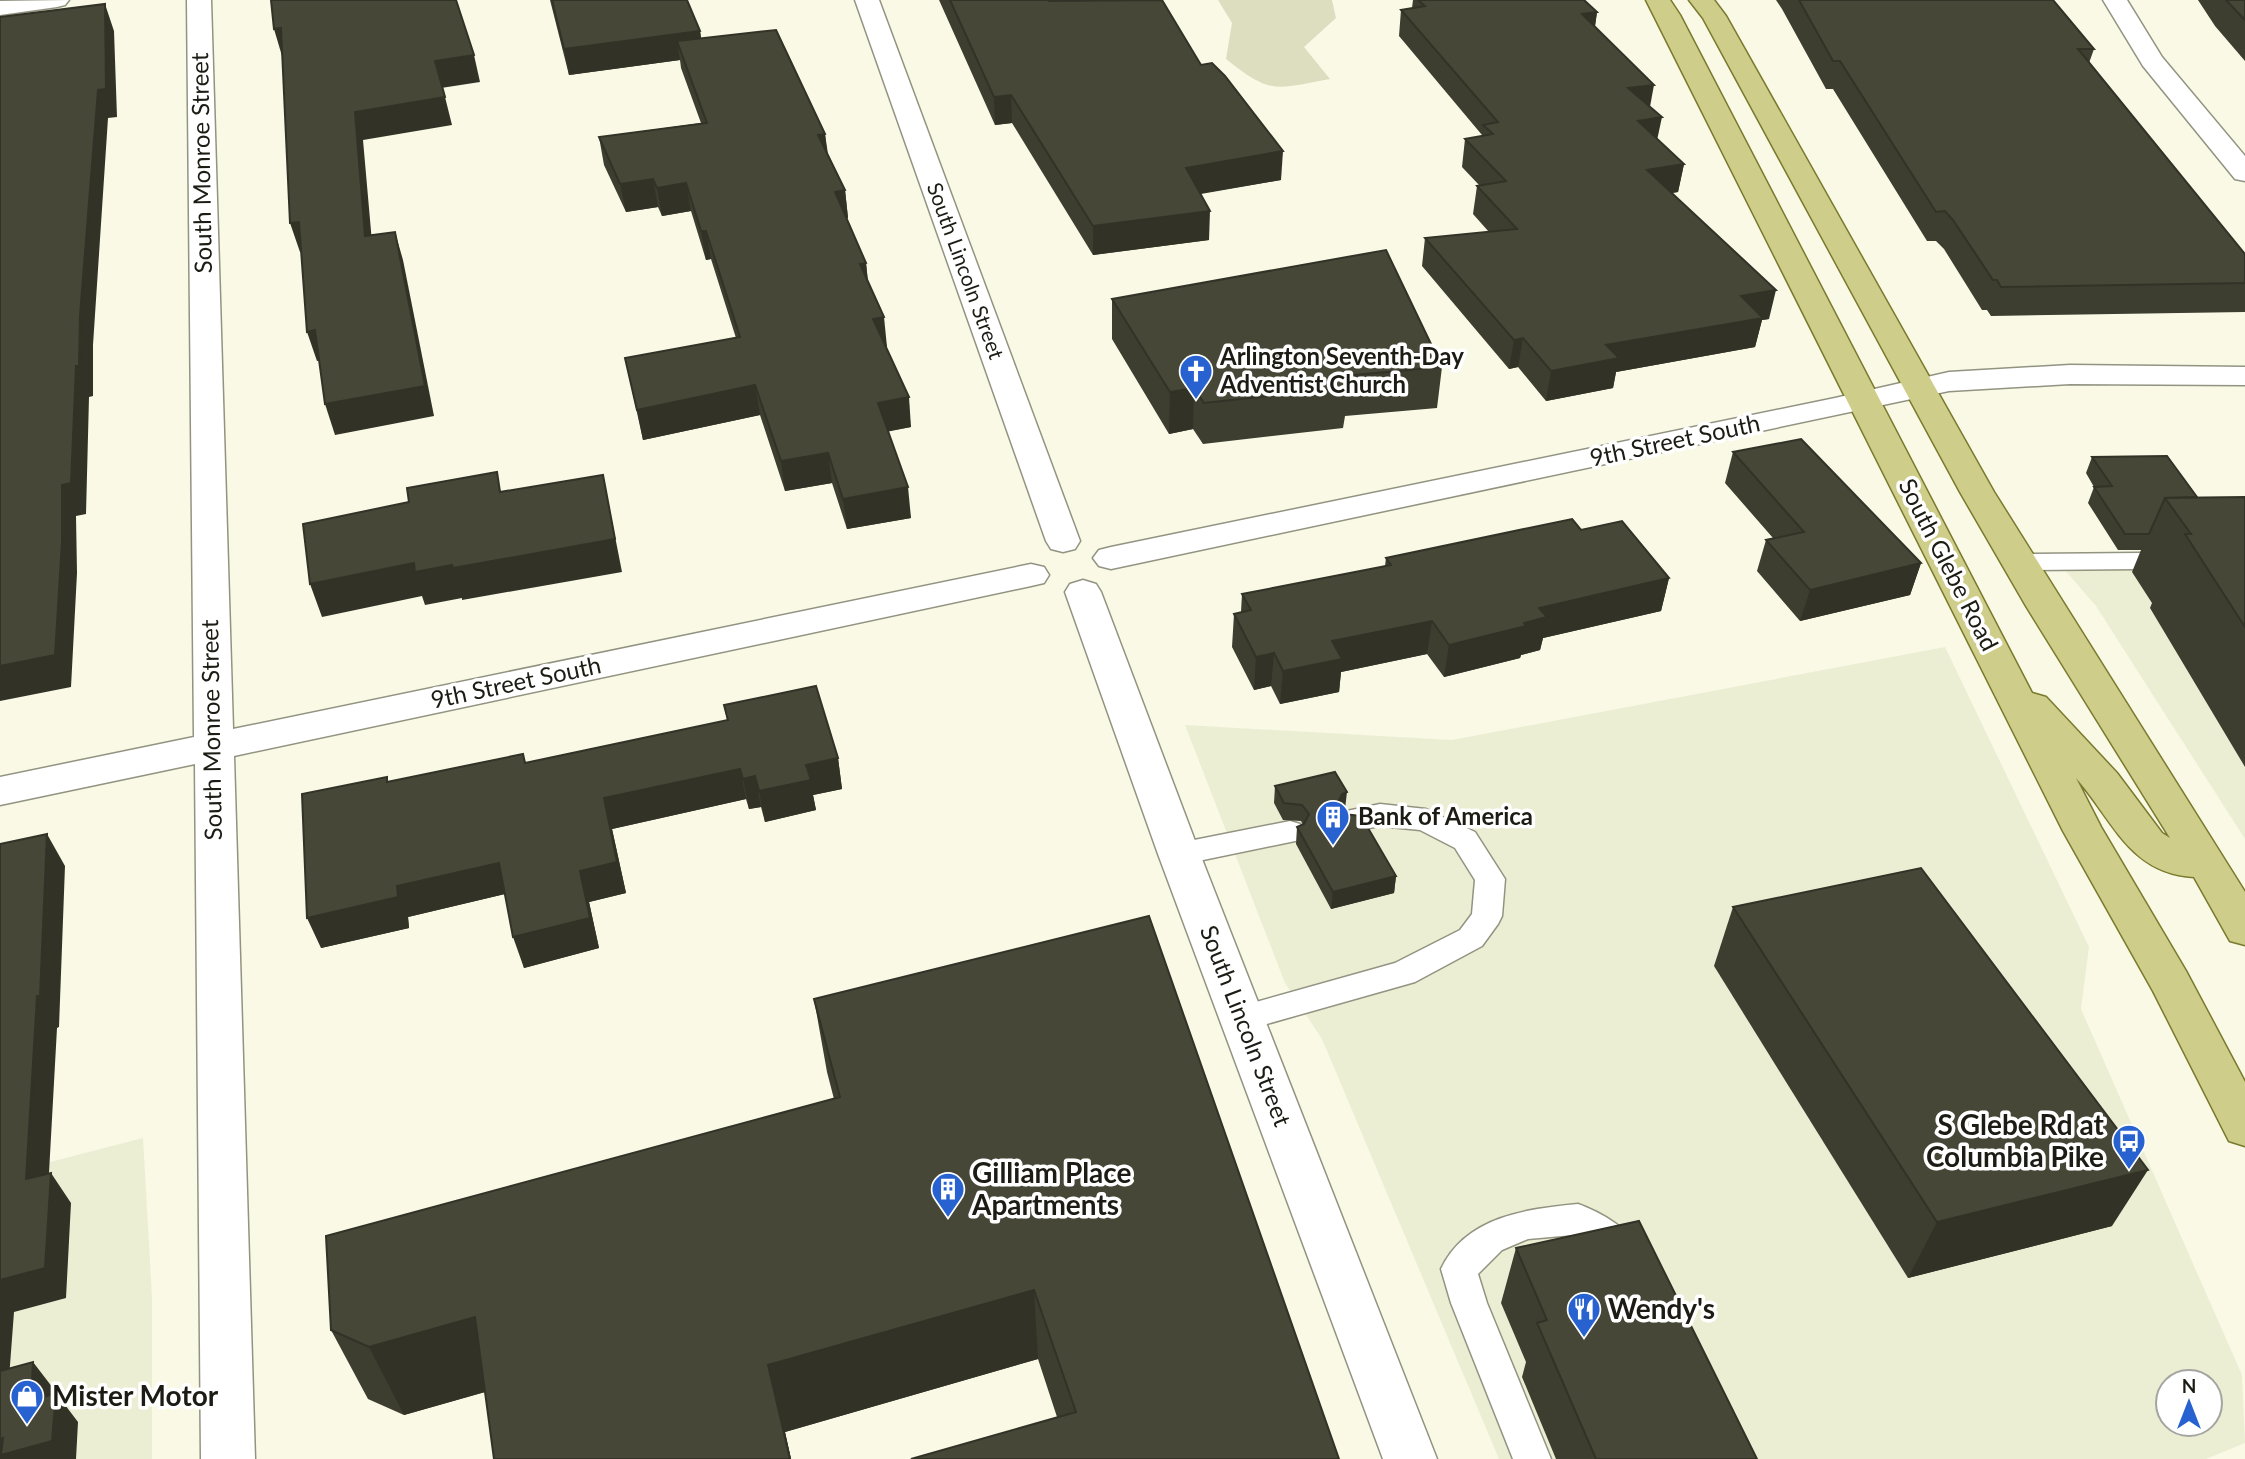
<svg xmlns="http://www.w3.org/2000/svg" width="2245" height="1459" font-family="Lato,sans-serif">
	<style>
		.built { fill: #eceed3; fill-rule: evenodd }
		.green { fill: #dddebf }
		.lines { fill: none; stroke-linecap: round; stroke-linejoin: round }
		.service-casing { stroke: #939382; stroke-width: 3 }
		.minor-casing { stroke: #939382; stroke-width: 3 }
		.primary-casing { stroke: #7a7a2e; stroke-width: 3 }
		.service { fill: #fff; fill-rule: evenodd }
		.minor { fill: #fff; fill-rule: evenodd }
		.primary { fill: #cecd8a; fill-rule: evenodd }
		.wall { fill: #3d3d30 }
		.shaded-wall { fill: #323227 }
		.building { fill: #474738; stroke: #323227; stroke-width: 2 }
		.labels { text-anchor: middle; stroke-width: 7; stroke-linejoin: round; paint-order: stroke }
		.far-street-label { font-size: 21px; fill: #1c1c15; stroke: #fff }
		.street-label { font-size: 24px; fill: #1c1c15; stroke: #fff }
		.poi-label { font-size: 24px; font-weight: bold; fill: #1c1c15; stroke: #fff; text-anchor: start }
		.near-poi-label { font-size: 28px; font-weight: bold; fill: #1c1c15; stroke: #fff; text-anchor: start }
	</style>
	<rect width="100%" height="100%" fill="#f9f9e6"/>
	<!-- built -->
	<g class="built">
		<path d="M2245 552V839L2096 606 2051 554Z"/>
		<path d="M1945 647 2089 947 2081 1009 2242 1375 2245 1443 2206 1459H1499L1322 1039 1285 983 1185 725 1452 740ZM2168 1382H2210V1424H2168Z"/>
		<path d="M143 1138 152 1297V1459H0V1175Z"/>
	</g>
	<!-- green -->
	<path class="green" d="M1218 0H1332L1336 18 1304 47 1330 79C1275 89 1271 95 1226 59L1232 23Z"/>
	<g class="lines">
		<defs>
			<g id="service">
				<path d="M2245 552V568L2018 570 2009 568 2005 562 2009 556 2018 554Z"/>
				<path d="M1380 804 1426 809 1475 832 1505 879 1502 916 1498 924 1482 946 1415 982 1242 1031 1231 1027 1226 1018 1231 1009 1395 963 1460 930 1472 914 1475 880 1455 848 1420 830 1380 826 1352 831 1342 828 1337 820 1342 812Z"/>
				<path d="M1290 821 1300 824 1305 832 1300 840 1179 865 1168 862 1164 854 1168 846 1179 843Z"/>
				<path d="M1578 1204C1600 1212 1632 1230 1642 1251L1637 1262 1624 1267 1611 1262 1573 1235 1528 1239 1502 1250 1478 1274 1487 1303 1551 1459H1513L1451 1303 1441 1269C1466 1216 1527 1209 1578 1204Z"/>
			</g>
			<g id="minor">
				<path d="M69 0 65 5 57 7 0 15V1Z"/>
				<path d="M187 0H211L233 729 1031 564 1044 567 1049 575 1044 583 1031 586 234 756 255 1459H201L195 764 0 805V777L194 737Z"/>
				<path d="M855 0H879L1080 541 1075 549 1063 552 1051 549 1046 541Z"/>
				<path d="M2103 0H2127L2162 57 2245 156V181L2235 179 2143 66Z"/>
				<path d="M2070 365 2245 367V385L2070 384 1949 391 1111 569 1099 566 1093 558 1099 550 1111 547 1835 398 1949 372Z"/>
				<path d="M1083 580 1096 584 1101 592 1200 854 1437 1459H1383L1158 854 1065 592 1070 584Z"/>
			</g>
			<path id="primary" d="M1646 0H1670L1680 15 2032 693 2046 697 2117 773 2162 833 2170 838 2026 606 1960 492 1703 18 1689 0H1714L1726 16 1994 492 2245 892V945L2230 941 2194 877C2130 874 2113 820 2076 778L2101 827 2186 971 2245 1082V1146L2229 1141 2153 991 2063 831Z"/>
		</defs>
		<!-- service casing -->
		<use href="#service" class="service-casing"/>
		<!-- minor casing -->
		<use href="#minor" class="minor-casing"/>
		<!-- primary casing -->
		<use href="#primary" class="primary-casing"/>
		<!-- service -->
		<use href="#service" class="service"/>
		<!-- minor -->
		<use href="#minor" class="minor"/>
		<!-- primary -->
		<use href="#primary" class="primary"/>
	</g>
	<!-- wall -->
	<g class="wall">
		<path d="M550 0H687L700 31 701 38 825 134 828 154 845 190 848 218 846 219 866 263 868 282 887 347H886L911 427 888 431 911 518 847 529 832 483 785 491 760 415 643 440 625 358 736 338 711 259 706 260 691 211 662 216 658 207 626 212 604 165 599 137 701 123 681 68 680 60 569 75Z"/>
		<path d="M939 0H1048L1201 65 1281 180 1201 194 1209 240 1093 255 1012 123 995 125Z"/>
		<path d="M1413 0H1584L1597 12 1595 27 1650 107 1657 139 1684 164 1678 192 1671 193 1769 319 1762 320 1755 347 1616 372 1613 388 1546 401 1518 367 1509 369 1422 266 1425 238 1489 232 1473 214 1477 186 1479 185 1462 167 1465 139 1482 136V135L1399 36 1401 10 1412 8Z"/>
		<path d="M1776 0H2053L2094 49 2089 63 2245 254V312L1991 316 1987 310H1982L1944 249 1936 241H1927L1833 89H1826L1782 9Z"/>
		<path d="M2198 0H2245V61L2215 26Z"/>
		<path d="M1112 299 1442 367 1437 408 1345 416 1343 428 1203 444 1193 429 1169 434 1112 339Z"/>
		<path d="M1733 452 1921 563 1910 595 1800 621 1757 571 1766 540 1773 538 1725 483Z"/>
		<path d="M2092 457 2197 497H2245V767L2150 608 2152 603 2132 572 2141 550H2118L2088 503 2094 487 2086 473Z"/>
		<path d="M1581 530 1669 578 1661 611 1543 638 1540 650 1521 655 1520 658 1444 677 1427 654 1341 672 1339 692 1280 704 1271 686 1254 690 1232 647 1234 614 1241 612 1242 594 1385 566 1386 558Z"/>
		<path d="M724 705 838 758 842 789 813 795 816 810 765 822 761 807 749 809 746 799 612 829 626 893 589 902 599 948 524 968 505 894 408 917 409 928 321 948 389 782 526 763 727 720Z"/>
		<path d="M1275 786 1345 809 1341 810 1396 876 1394 893 1331 909 1296 844 1297 827 1303 825 1301 821 1283 820 1274 803Z"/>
		<path d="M1733 907 2112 1226 1908 1278 1714 966Z"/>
		<path d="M814 999 1339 1459 1057 1417 1038 1359 785 1432 791 1459H494L485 1392 404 1415 368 1399 331 1330 834 1099 827 1072Z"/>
		<path d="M1516 1248 1757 1459H1556L1522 1377 1526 1362 1501 1303Z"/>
	</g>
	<!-- shaded-wall -->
	<g class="shaded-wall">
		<path d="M105 4 114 31 117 117 108 118 93 345V396L89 397 86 514 76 516 77 573 71 687 0 701V666L62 485 76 366Z"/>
		<path d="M1597 12 1593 38 1582 14Z"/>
		<path d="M281 28 290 55 282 56 274 29Z"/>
		<path d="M700 31 704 56 677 41 680 60 569 75 564 49Z"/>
		<path d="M474 55 480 82 441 88 435 61Z"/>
		<path d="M1654 85 1649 112 1628 88Z"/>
		<path d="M1011 95 1012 123 995 125 994 97Z"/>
		<path d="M445 97 452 125 363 140 374 265 365 236 355 112Z"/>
		<path d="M1662 117 1656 145 1638 121Z"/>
		<path d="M825 134 828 162 818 135Z"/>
		<path d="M1283 151 1281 180 1185 196 1186 168Z"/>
		<path d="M1684 164 1678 192 1641 198 1647 170Z"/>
		<path d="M653 179 658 207 626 212 620 184Z"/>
		<path d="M686 183 691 211 662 216 657 188Z"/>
		<path d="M845 190 848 218 838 220 835 192Z"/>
		<path d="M1210 211 1209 240 1093 255V226Z"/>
		<path d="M299 222 309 250 300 252 290 223Z"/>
		<path d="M701 231H706L711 259 706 260Z"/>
		<path d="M395 232 403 260 434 416 335 435 325 404Z"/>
		<path d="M866 263 869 292 860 264Z"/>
		<path d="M1776 290 1769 319 1762 320 1755 347 1616 372 1613 388 1546 401 1551 371 1606 345 1741 296Z"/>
		<path d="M884 317 887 347 876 349 873 319Z"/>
		<path d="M315 330 325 360 317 361 307 332Z"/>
		<path d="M1523 338 1518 367 1509 369 1514 340Z"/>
		<path d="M755 385 760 415 643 440 637 410Z"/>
		<path d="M1194 388 1193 429 1169 434 1170 392Z"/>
		<path d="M909 397 911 427 881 433 878 403Z"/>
		<path d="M828 453 832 483 785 491 781 461Z"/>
		<path d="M603 475 622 572 462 600V598L425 605 422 596 322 617 310 584Z"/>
		<path d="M908 487 911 518 847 529 843 499Z"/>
		<path d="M1921 563 1910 595 1800 621 1810 590Z"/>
		<path d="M1669 578 1661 611 1543 638 1540 650 1521 655 1520 658 1444 677 1449 645 1524 623 1539 608Z"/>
		<path d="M1432 621 1427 654 1341 672 1339 692 1280 704 1283 671 1332 641Z"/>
		<path d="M1274 653 1271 686 1254 690 1256 657Z"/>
		<path d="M838 758 842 789 813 795 816 810 765 822 759 791 806 765Z"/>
		<path d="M740 769 746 799 612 829 626 893 589 902 599 948 524 968 513 937 580 871 604 798Z"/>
		<path d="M755 776 761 807 749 809 743 779Z"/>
		<path d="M1347 792 1345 809 1340 811 1337 804 1342 794Z"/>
		<path d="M47 834 65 866 59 1027 57 1028 47 1209 26 1179Z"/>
		<path d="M499 863 509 893 408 917 409 928 321 948 307 918 397 886Z"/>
		<path d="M1396 876 1394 893 1331 909 1333 892Z"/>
		<path d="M2148 1170 2112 1226 1908 1278 1937 1222Z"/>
		<path d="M51 1173 71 1203 66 1298 14 1312 7 1405 0 1396V1280Z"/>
		<path d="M1034 1290 1038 1359 785 1432 791 1459H790L768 1365Z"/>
		<path d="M475 1317 506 1386 404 1415 369 1347Z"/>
		<path d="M33 1362 56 1392 54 1417 56 1393 78 1422 76 1459H0V1439L31 1401Z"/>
	</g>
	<!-- building -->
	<g class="building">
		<path d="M271 0H456L474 55 435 61 445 97 355 112 365 236 395 232 425 386 325 404 315 330 307 332 299 222 290 223 281 28 274 29Z"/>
		<path d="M552 0H687L700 31 564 49Z"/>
		<path d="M950 0H1048L1049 1 1162 0 1201 65 1212 63 1225 76 1283 151 1186 168 1210 211 1093 226 1011 95 994 97Z"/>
		<path d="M1418 0H1584L1597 12 1582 14 1654 85 1628 88 1662 117 1638 121 1684 164 1647 170 1776 290 1741 296 1763 318 1606 345 1619 358 1551 371 1523 338 1514 340 1425 238 1517 229 1477 186 1506 181 1465 139 1493 134 1483 125 1498 122 1401 10 1425 6Z"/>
		<path d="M1799 0H2053L2094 49H2078L2245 254V283L2001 287 1997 280H1993L1953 220 1945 211 1936 212 1840 61H1833Z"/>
		<path d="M2226 0H2245V20Z"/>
		<path d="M105 4 106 89 98 90 80 315 79 366H76L71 483 62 485V542L55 655 0 666V17Z"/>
		<path d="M776 30 825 134 818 135 845 190 835 192 866 263 860 264 884 317 873 319 909 397 878 403 908 487 843 499 828 453 781 461 755 385 637 410 625 358 740 337 706 231H701L686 183 657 188 653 179 620 184 599 137 707 123 677 41Z"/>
		<path d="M1386 250 1442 367 1342 376 1347 387 1204 403 1194 388 1170 392 1112 299Z"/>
		<path d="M1801 439 1921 563 1810 590 1766 540 1804 532 1733 452Z"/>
		<path d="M2167 456 2197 497 2165 498 2149 534H2125L2094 487 2112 486 2092 457Z"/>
		<path d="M497 472 500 492 603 475 615 539 453 568 452 565 415 572 414 563 310 584 303 524 409 502 407 488Z"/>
		<path d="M2245 497V627L2185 534H2191L2165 498Z"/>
		<path d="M1572 519 1581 530 1622 521 1669 578 1539 608 1547 617 1524 623 1526 626 1449 645 1432 621 1332 641 1342 659 1283 671 1274 653 1256 657 1234 614 1251 610 1242 594 1391 565 1386 558Z"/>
		<path d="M816 686 838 758 806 765 811 780 759 791 755 776 743 779 740 769 604 798 617 862 580 871 590 918 513 937 499 863 397 886 398 897 307 918 302 794 387 777V782L523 754 525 763 728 720 724 705Z"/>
		<path d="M1335 772 1347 792 1342 794 1337 804 1343 814 1361 816 1396 876 1333 892 1297 827 1304 824 1309 814 1302 805 1284 803 1275 786Z"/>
		<path d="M47 834 40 996H37L26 1179 51 1173 45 1268 0 1280V844Z"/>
		<path d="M1921 868 2148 1170 1937 1222 1733 907Z"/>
		<path d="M1149 916 1339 1459H911L1076 1412 1034 1290 768 1365 790 1459H494L475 1317 369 1347 331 1330 326 1236 840 1097 814 999Z"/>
		<path d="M1639 1221 1757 1459H1596L1537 1323 1547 1320 1516 1248Z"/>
		<path d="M33 1362 31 1401 56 1393 52 1441 1 1455 3 1438 0 1439V1371Z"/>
	</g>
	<!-- icons -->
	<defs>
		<symbol id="church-pin" viewBox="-11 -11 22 30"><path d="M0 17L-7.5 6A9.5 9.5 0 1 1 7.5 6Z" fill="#2762d0" stroke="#fff"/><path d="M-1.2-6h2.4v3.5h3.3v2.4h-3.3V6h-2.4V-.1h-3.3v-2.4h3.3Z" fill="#fff"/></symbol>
		<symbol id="building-pin" viewBox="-11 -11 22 30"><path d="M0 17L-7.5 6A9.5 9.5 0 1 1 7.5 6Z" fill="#2762d0" stroke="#fff"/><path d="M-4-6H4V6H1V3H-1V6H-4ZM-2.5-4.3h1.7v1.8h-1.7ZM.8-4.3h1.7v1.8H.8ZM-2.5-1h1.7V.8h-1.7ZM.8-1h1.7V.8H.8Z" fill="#fff"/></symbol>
		<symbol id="bus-pin" viewBox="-11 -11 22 30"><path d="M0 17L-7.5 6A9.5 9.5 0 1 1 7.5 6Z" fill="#2762d0" stroke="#fff"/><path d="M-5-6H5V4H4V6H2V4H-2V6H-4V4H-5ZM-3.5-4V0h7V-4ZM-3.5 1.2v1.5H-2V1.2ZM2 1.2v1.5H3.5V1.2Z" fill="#fff"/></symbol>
		<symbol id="restaurant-pin" viewBox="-11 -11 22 30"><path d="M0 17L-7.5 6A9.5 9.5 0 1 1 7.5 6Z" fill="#2762d0" stroke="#fff"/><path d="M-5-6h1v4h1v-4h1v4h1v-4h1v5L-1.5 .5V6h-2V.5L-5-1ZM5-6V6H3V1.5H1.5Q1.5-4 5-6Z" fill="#fff"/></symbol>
		<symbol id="shop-pin" viewBox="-11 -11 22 30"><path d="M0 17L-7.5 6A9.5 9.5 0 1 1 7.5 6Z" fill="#2762d0" stroke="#fff"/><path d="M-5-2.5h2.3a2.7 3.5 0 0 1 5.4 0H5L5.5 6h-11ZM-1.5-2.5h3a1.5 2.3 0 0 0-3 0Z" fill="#fff"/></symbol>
	</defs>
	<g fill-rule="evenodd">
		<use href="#church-pin" x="1177" y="352" width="38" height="52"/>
		<use href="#building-pin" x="1314" y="798" width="38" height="52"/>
		<use href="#bus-pin" x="2110" y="1122" width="38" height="52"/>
		<use href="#building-pin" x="929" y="1170" width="38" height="52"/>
		<use href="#restaurant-pin" x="1565" y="1290" width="38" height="52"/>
		<use href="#shop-pin" x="8" y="1377" width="38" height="52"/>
	</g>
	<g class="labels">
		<!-- far-street labels -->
		<g class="far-street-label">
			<text transform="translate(965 271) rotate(70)" y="7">South Lincoln Street</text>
		</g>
		<!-- street labels -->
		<g class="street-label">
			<text transform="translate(202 163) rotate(-91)" y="8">South Monroe Street</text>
			<text transform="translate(1675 441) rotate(-12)" y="8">9th Street South</text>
			<text transform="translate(1948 565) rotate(63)" y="8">South Glebe Road</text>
			<text transform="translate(516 683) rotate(-12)" y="8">9th Street South</text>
			<text transform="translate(212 730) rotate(-91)" y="8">South Monroe Street</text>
			<text transform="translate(1245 1026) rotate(69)" y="8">South Lincoln Street</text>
		</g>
		<!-- poi labels -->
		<g class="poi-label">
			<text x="1220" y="365">Arlington Seventh-Day<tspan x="1220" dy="28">Adventist Church</tspan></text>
			<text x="1358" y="825">Bank of America</text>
		</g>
		<!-- near-poi labels -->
		<g class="near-poi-label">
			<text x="2104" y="1135" text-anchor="end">S Glebe Rd at<tspan x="2104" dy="32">Columbia Pike</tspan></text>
			<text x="972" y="1183">Gilliam Place<tspan x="972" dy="32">Apartments</tspan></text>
			<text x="1608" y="1319">Wendy's</text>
			<text x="52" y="1406">Mister Motor</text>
		</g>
	</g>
	<!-- north arrow -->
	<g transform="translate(2189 1403)"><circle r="33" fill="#ffffff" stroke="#a4a4a1" stroke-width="2"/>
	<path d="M0-5L12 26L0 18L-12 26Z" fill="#2762d0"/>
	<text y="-10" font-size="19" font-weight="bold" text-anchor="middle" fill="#1c1c15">N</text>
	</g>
</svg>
